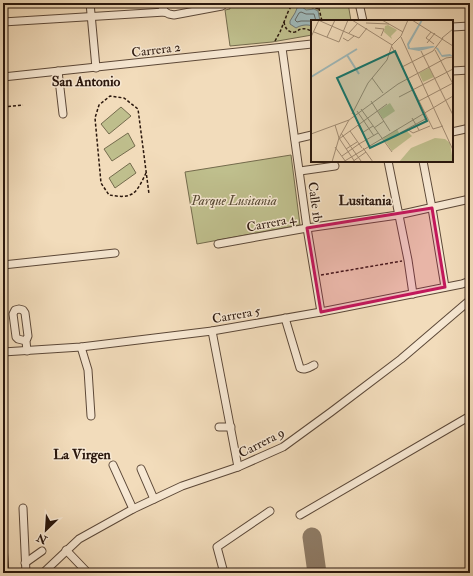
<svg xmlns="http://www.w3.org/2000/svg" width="473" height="576" font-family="'IM FELL Double Pica',serif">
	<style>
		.green { fill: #bfbf8d; stroke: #746b4d }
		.water { fill: #9fb9ba; stroke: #707875 }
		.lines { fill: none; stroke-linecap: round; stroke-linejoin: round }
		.shore { stroke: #646864; stroke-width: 1 }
		.taxiway { stroke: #8e7a64; stroke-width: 19 }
		.minor-casing { stroke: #5c4838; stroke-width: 9 }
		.path { stroke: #2a170d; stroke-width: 1.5; stroke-dasharray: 3 2; stroke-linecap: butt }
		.minor { stroke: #f7e8d3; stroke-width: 7 }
		.marked { fill: #c2185b; fill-opacity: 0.2; stroke: #c2185b; stroke-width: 3; stroke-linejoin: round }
		.labels { text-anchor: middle; stroke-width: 3; stroke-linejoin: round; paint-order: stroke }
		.street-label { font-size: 13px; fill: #2a170d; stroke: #f7e8d3 }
		.park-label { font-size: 13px; font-style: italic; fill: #574933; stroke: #f7e8d3 }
		.neighbourhood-label { font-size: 14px; font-weight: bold; fill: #2a170d; stroke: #f7e8d3 }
		.inset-river { fill: none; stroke: #9fb9ba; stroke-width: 2 }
		.inset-road { fill: none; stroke: #a28d75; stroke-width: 1 }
		.view { fill: #0f766e; fill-opacity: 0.15; stroke: #0f766e; stroke-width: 2 }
		.inset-edge { fill: none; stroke: #2a170d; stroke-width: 2 }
	</style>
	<rect width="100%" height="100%" fill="#f2dcbb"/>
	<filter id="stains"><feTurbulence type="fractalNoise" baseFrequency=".005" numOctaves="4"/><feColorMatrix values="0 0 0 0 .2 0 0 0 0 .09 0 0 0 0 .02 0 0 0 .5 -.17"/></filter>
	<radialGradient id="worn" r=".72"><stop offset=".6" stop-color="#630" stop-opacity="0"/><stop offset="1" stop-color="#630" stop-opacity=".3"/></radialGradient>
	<!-- green -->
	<g class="green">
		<path d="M229 3H348L351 21H312V35L272 42 230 46 225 10 230 9Z"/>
		<path d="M121 107 131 116 109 134 101 124Z"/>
		<path d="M128 133 135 146 112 161 104 149Z"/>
		<path d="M291 155 300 225 197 244 185 172Z"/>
		<path d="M130 163 136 173 115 188 109 178Z"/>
	</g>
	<!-- water -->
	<path class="water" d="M298 6H301L306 10 314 9 318 11 320 21H312V26C307 24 301 25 296 28L290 24V21L295 13Z"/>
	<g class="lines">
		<!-- shore -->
		<path class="shore" d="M312 21H301L297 22 295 20 299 13 301 12 306 14H314L316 21"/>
		<!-- taxiway -->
		<path class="taxiway" d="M312 537 317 573"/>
		<defs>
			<g id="minor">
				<path d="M90 3 96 68"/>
				<path d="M160 3 165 12"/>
				<path d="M359 3 363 21"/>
				<path d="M3 22 165 12 169 14 174 15 222 6"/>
				<path d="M452 27 470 26"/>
				<path d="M282 48 307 228 321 312"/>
				<path d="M58 71 63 114"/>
				<path d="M452 71 470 70"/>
				<path d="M3 77 312 44"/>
				<path d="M452 132 470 128"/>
				<path d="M295 139 312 135"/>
				<path d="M388 161 408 260 413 294"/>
				<path d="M423 161 432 208 445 287"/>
				<path d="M300 171 335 166"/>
				<path d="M218 244 307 228 398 215 470 199"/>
				<path d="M3 265 115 253"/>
				<path d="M285 318 300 368C304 371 310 367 314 365"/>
				<path d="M212 331 238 467"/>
				<path d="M26 341 28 336 25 313 23 310 19 309 15 310 13 314 16 337 18 339 26 341 27 351"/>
				<path d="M81 347 88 370 91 416"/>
				<path d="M3 352 81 347 212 331 321 312 462 284 470 281"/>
				<path d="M219 427H231"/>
				<path d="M113 465 133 509"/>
				<path d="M141 469 154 499"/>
				<path d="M23 508 26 573"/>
				<path d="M300 515 470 416"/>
				<path d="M3 546 5 573"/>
				<path d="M66 550 88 573"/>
				<path d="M25 563 42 551"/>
				<path d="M43 573 79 539 133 509 182 486 238 467 283 447 331 412 401 359 470 300"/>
				<path d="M224 573 217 547 270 511"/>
			</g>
		</defs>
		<!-- minor casing -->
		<use href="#minor" class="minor-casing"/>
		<!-- path -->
		<g class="path">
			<path d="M302 3 307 7H310L319 9"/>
			<path d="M320 3 319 9 322 21"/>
			<path d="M284 22C285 28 288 33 295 32 301 30 296 30 302 29 305 28 309 30 312 31"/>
			<path d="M275 41 280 32 288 12 293 3"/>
			<path d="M3 107 23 105"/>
			<path d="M146 173C143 179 138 191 132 194 125 198 116 196 109 195L101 183 95 118 99 105 110 96 124 98 138 109 149 194"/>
			<path d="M321 275 402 261"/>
		</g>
		<!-- minor -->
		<use href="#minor" class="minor"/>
	</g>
	<!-- marked area -->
	<path class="marked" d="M432 208 445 287 321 312 307 228Z"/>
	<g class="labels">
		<!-- street labels -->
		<g class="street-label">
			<text transform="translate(156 49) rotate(-7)" y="5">Carrera 2</text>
			<text transform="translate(316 202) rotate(82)" y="5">Calle 1b</text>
			<text transform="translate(271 222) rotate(-11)" y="5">Carrera 4</text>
			<text transform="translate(236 314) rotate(-10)" y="5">Carrera 5</text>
			<text transform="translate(261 442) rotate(-27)" y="5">Carrera 9</text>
		</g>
		<!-- park labels -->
		<g class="park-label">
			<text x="234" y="205">Parque Lusitania</text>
		</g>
		<!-- neighbourhood labels -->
		<g class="neighbourhood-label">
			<text x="86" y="86">San Antonio</text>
			<text x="365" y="205">Lusitania</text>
			<text x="82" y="459">La Virgen</text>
		</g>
	</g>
	<!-- overview -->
	<g transform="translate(311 20)">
		<rect width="142" height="142" fill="#f2dcbb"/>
		<path d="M77 5 86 10 80 16 81 19 73 12 74 6ZM118 48 123 57 112 62 108 53ZM79 83 84 91 72 99 67 91ZM86 109 89 115 96 111 101 116 81 131 72 118ZM124 118 134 119 139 123 142 142H88L100 128Z" fill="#bfbf8d"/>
		<path d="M110 0H112L98 25 99 28 122 26 127 28 131 35 139 34 142 36 131 37 124 27 108 31 97 29 96 24Z" fill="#9fb9ba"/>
		<path class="inset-river" d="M36 35 48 54M0 57 46 29"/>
		<path class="inset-road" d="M7 0 48 18 56 8M41 0 81 25M71 0 92 12M101 0 142 26M55 3 78 4M64 8 73 9 70 16M3 12 28 22 37 0M120 12 115 18 123 24M38 13 47 3M0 17 8 0M16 17 24 0M90 17 142 130M32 18 37 21 43 16M131 18 142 9M116 23 124 13M81 27 122 109 132 106M124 30 142 64M110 31 142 95M91 47 122 31 132 18M61 58 72 73M88 77 142 49M60 81 79 111M108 81 142 63M50 89 81 132M46 91 63 116M41 94 57 63 76 40 81 25 90 16 97 0M101 98 108 110M24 105 28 118 44 142M47 105 55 119M63 108 73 101M96 109 102 113 119 106M39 111 51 128M30 113 50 141M51 113 62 106M89 113 116 98M0 114 38 100 87 64 135 38 142 37M28 119 76 84M48 124 67 113M24 127 35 142M52 128 62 142M35 129 46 122M31 136 48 124M21 142 28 118 38 100M32 142 142 76M41 142 55 132"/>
		<path class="view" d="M84 31 116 101 59 128 26 58Z"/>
		<rect width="142" height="142" class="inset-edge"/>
	</g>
	<!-- margin -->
	<rect width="473" height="576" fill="none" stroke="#f2dcbb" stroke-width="16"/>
	<rect x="4" y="4" width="465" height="568" fill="none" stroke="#2a170d" stroke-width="2"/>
	<rect x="8" y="8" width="457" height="560" fill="none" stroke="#2a170d"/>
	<!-- north arrow -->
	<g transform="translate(46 530) rotate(205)" stroke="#f7e8d3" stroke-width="3" paint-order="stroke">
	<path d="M0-3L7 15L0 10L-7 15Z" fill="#2a170d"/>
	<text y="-6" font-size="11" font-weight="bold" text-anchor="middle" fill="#2a170d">N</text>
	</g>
	<rect width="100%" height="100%" filter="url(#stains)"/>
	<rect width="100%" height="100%" fill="url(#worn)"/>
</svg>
